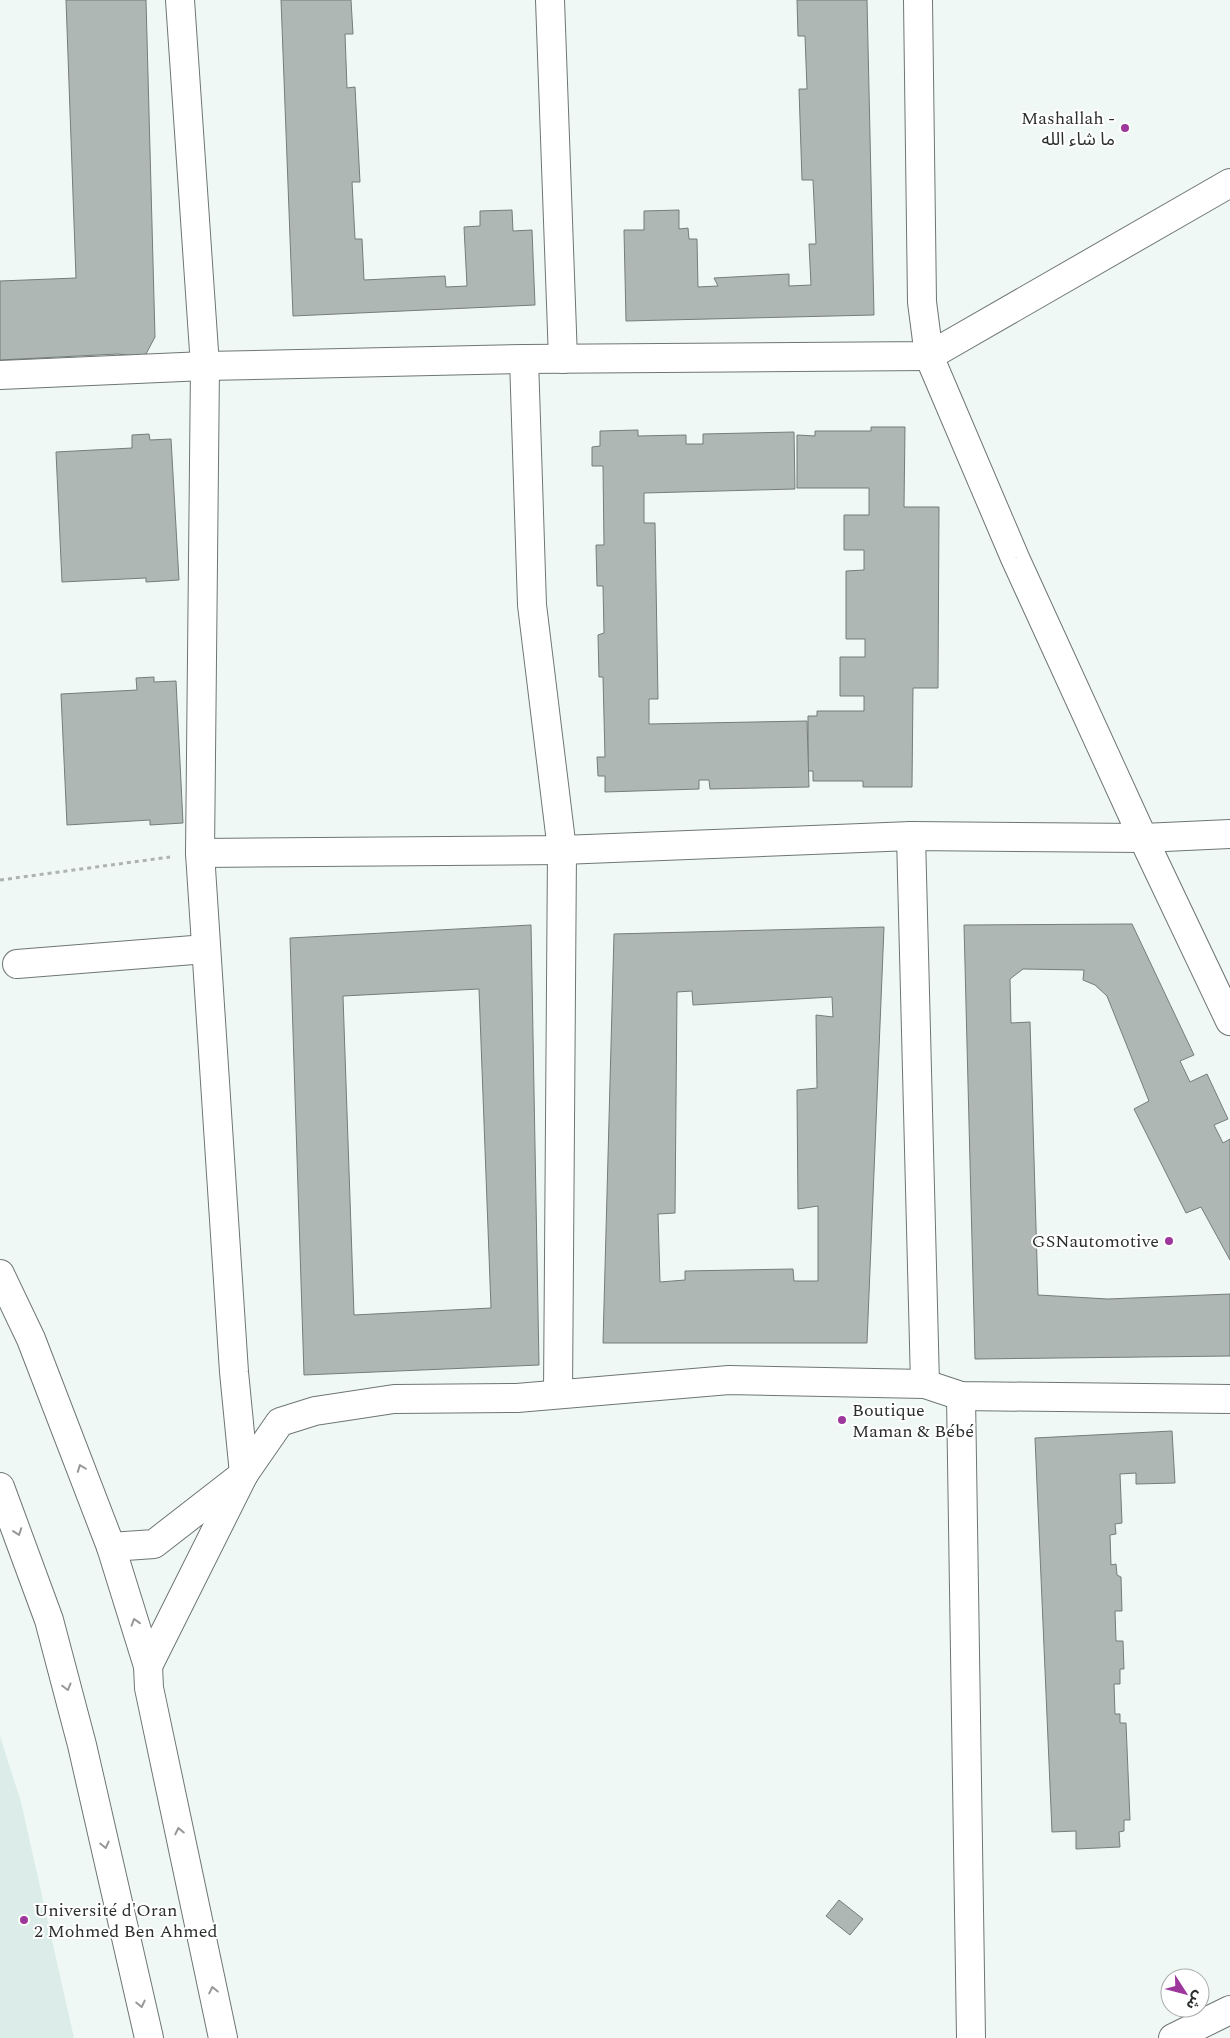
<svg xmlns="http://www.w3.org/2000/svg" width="1230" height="2038" font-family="Spectral,'Noto Sans Arabic',serif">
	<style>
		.built { fill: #dcede9 }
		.building { fill: #afb7b5; stroke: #757d7b; fill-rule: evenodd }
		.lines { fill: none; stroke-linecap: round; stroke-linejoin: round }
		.minor-casing { stroke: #6e7674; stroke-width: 30 }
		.major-casing { stroke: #6e7674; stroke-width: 30 }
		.path { stroke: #acb3b1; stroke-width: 3; stroke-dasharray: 4 4; stroke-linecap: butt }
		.minor { stroke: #fff; stroke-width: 28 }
		.major { stroke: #fff; stroke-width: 28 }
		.oneway { stroke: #969796 }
		.poi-dot { fill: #9d379c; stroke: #fff; stroke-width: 2 }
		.labels { text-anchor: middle; stroke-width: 4; stroke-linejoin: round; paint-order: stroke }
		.poi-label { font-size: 18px; fill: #2c2f2e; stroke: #fff; text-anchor: end }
	</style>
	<rect width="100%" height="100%" fill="#eff8f5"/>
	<!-- built -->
	<path class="built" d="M0 1736 21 1802 74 2038H0Z"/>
	<!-- building -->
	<g class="building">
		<path d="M66 0H146L155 337 146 354 136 356 117 354 0 360V281L76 278Z"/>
		<path d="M281 0H351L353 34H345L347 88 355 87 360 182H352L355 239H362L364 280 445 276 446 287 467 286 464 227 480 226V211L512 210 513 231 532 230 535 305 293 316Z"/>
		<path d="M797 0H867L874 315 626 321 624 230H644V211L679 210V229L688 228 689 239H697L698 287 718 286 714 278 789 274V286L811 285 809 244H816L813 180H802L799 89H807L805 36H798Z"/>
		<path d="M871 427H905L904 507H939L938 688H913L912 787H863V781H813V771H808V716H817V711H864V696H840V657H865V639H846V571L864 570V550H844V515H869V488H797V435L815 436V431H871Z"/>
		<path d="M638 430V436L686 435V444H703V434L794 432 795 489 644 493V523H655L658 699H649V724L807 721 809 787 710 789 709 780H699V789L605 792V776H598L597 757H605L603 677H599L598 635 604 633 603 586H597L596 545H604L603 466H592V447L600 446V431Z"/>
		<path d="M149 434 150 440 171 439 179 580 146 582V578L62 582 56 452 132 448V435Z"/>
		<path d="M154 677V682L176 681 183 823 150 825V820L67 825 61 694 137 690 136 678Z"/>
		<path d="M1132 924 1194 1055 1180 1061 1190 1082 1207 1074 1228 1119 1214 1125 1223 1143 1230 1139V1260L1201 1207 1186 1213 1134 1109 1149 1101 1107 996 1095 985 1083 980 1084 970 1023 969 1010 979 1011 1023 1030 1022 1038 1295 1108 1299 1230 1294V1356L975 1359 964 925Z"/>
		<path d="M531 925 539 1365 304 1375 290 938ZM479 989 491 1308 354 1315 343 996Z"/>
		<path d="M884 927 867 1343H603L614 934ZM692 991 693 1005 832 997 833 1017 816 1015 817 1088 797 1090 798 1209 818 1206V1281H794L793 1269 685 1271V1280L660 1282 658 1214 675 1213 677 992Z"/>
		<path d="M1172 1431 1175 1483 1136 1484V1473L1120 1474 1122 1523 1115 1524 1116 1534 1110 1535 1111 1565 1116 1564 1117 1575 1121 1577 1122 1611H1115L1116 1641H1123L1124 1669H1120V1684H1114L1115 1714H1120V1723H1126L1130 1820H1124V1831L1119 1832 1120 1847 1076 1849V1831L1052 1832 1035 1438Z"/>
		<path d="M839 1900 863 1919 850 1935 826 1916Z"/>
	</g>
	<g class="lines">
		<defs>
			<g id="minor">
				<path d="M180 0 205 366 200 853 234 1372 244 1474"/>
				<path d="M550 0 563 359"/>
				<path d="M918 0 922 302 929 356 1015 558 1143 838 1230 1021"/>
				<path d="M524 359 532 605 562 850 558 1394"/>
				<path d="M0 375 205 366 524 359 929 356 1230 183"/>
				<path d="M911 836 925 1384"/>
				<path d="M200 853 562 850 911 836 1143 838 1230 834"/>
				<path d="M17 964 206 949"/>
				<path d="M961 1396 971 2038"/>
				<path d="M244 1474 280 1422 315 1411 394 1399 517 1398 729 1380 925 1384 961 1396 1230 1399"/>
				<path d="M111 1547 154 1544 244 1474 148 1666"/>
				<path d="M1173 2038 1230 2010"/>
			</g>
			<g id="major">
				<path d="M0 1274 31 1339 111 1547 148 1666 149 1688 223 2038"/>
				<path d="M0 1487 49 1620 82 1745 149 2038"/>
			</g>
		</defs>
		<!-- minor casing -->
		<use href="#minor" class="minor-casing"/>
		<!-- major casing -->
		<use href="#major" class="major-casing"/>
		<!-- path -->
		<path class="path" d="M0 880 170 857"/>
		<!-- minor -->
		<use href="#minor" class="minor"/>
		<!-- major -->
		<use href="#major" class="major"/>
	</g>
	<!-- one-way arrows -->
	<defs><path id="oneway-chevron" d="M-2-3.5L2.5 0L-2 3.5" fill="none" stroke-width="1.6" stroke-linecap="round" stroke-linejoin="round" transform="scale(1.25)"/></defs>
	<g class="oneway">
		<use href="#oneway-chevron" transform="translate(81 1468) rotate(-111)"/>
		<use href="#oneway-chevron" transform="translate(18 1532) rotate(70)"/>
		<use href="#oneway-chevron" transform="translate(135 1622) rotate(-107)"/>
		<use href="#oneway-chevron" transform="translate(67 1687) rotate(75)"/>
		<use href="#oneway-chevron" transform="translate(179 1831) rotate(-102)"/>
		<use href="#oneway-chevron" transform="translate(105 1845) rotate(77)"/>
		<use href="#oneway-chevron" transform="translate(213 1990) rotate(-102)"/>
		<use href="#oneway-chevron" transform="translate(141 2004) rotate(77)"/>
	</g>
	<!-- markers -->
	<g class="poi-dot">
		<circle cx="1125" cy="128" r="5"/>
		<circle cx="1169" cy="1241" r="5"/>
		<circle cx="842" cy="1420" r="5"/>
		<circle cx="24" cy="1920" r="5"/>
	</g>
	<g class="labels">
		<!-- poi labels -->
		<g class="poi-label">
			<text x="1115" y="124">Mashallah -<tspan x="1115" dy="21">ما شاء الله</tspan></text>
			<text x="1159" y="1247">GSNautomotive</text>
			<text x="852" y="1416" text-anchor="start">Boutique<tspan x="852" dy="21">Maman &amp; Bébé</tspan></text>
			<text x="34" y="1916" text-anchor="start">Université d'Oran<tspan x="34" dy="21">2 Mohmed Ben Ahmed</tspan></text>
		</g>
	</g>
	<!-- north arrow -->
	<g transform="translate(1185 1993) rotate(126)"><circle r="24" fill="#ffffff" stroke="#abacab"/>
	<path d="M0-4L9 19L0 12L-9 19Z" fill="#9d379c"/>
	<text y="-8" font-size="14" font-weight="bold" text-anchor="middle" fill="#2c2f2e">ش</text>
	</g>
</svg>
